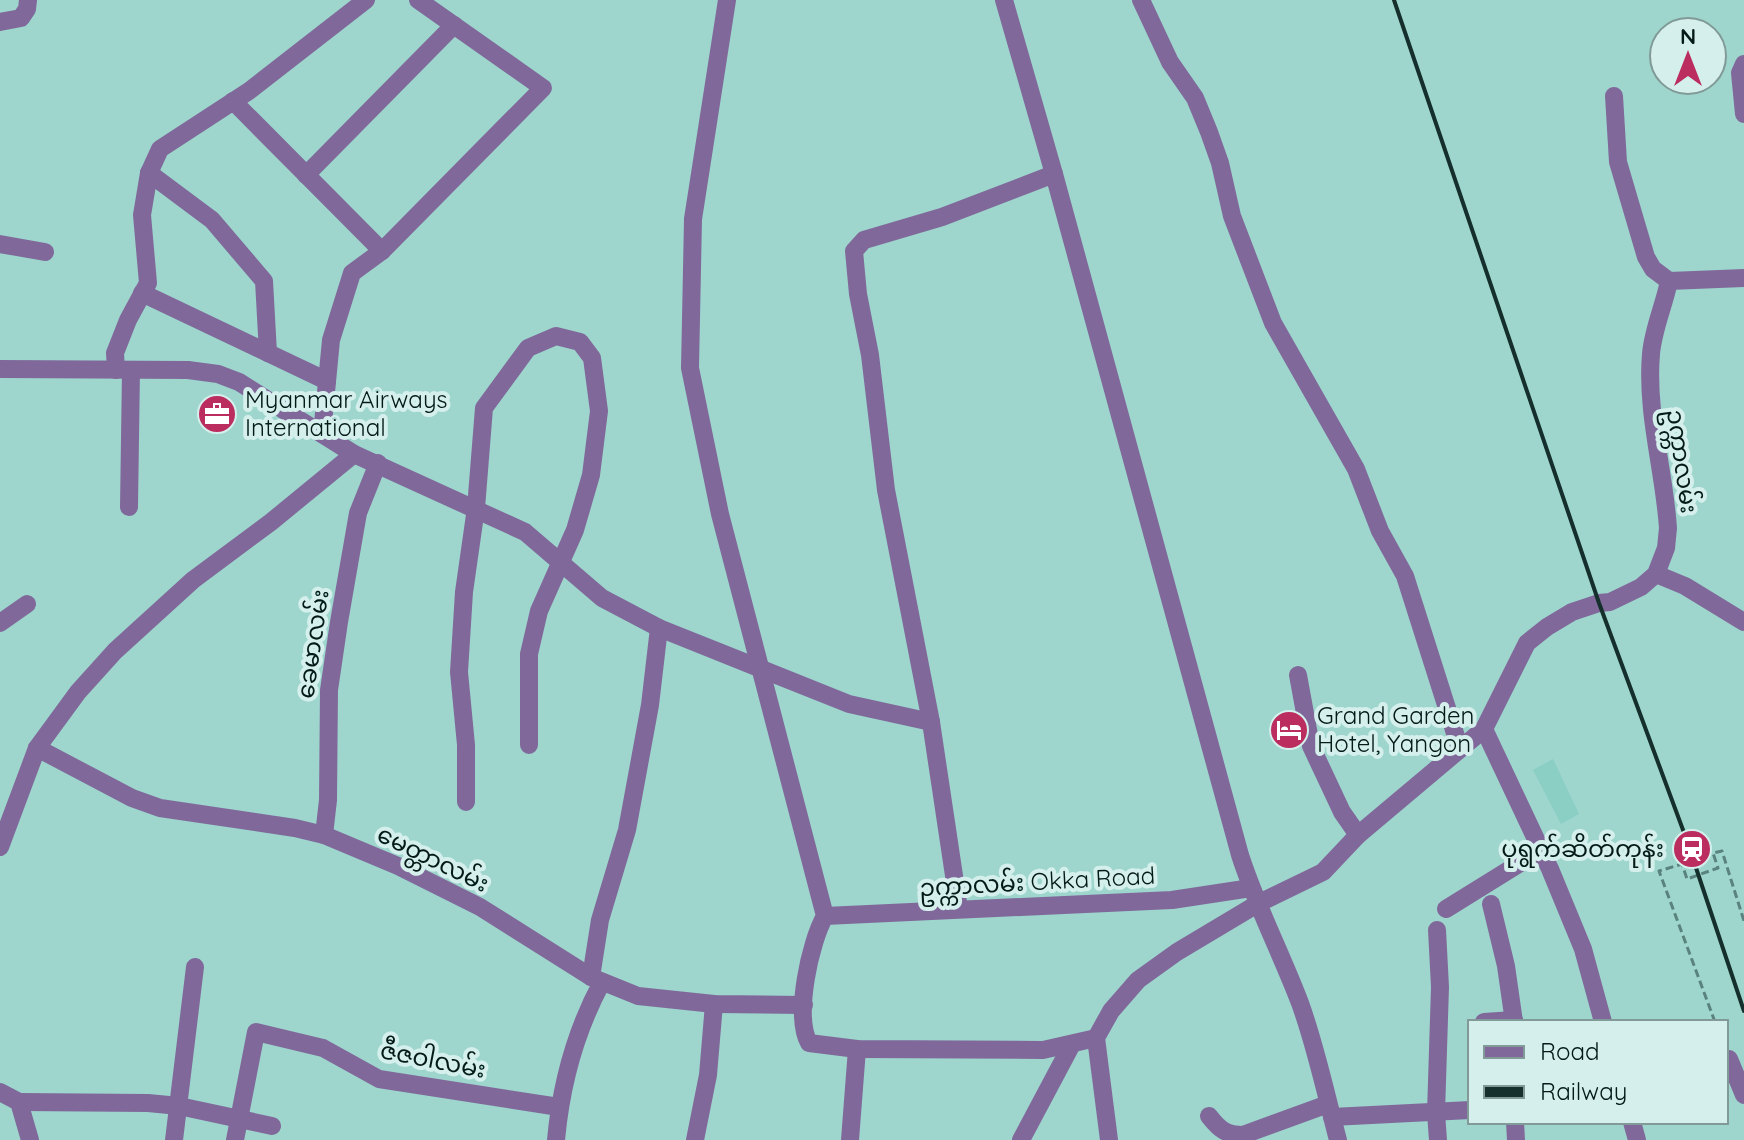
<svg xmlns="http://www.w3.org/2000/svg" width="1744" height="1140" font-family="Quicksand,'Noto Sans Myanmar',sans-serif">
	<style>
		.built { fill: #8bcec4 }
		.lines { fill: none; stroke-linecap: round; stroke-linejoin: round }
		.path { stroke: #5a837d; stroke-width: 3; stroke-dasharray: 8 4; stroke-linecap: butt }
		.minor { stroke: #80699a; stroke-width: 18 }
		.rail { stroke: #152f2c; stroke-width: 4 }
		.labels { text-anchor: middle; stroke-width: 8; stroke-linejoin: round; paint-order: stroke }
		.poi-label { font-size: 24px; fill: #041a17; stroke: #d5f0ec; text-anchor: start }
		.street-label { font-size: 24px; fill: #041a17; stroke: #d5f0ec }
	</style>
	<rect width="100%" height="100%" fill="#9ed6ce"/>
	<!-- built -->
	<path class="built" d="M1553 759 1579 814 1561 824 1533 770Z"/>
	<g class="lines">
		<!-- path -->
		<path class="path" d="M1715 1022 1659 871 1682 864 1687 879 1718 868 1713 853 1722 851 1744 921"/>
		<!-- minor -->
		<g class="minor">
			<path d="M727 0 693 219 690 368 720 514 825 916C810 942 794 1016 809 1043L857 1049 1043 1050 1096 1038"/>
			<path d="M1004 0 1054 174 1240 855C1256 905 1281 953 1300 1003 1316 1047 1326 1095 1338 1140"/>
			<path d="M1141 0 1170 62 1195 98 1209 132 1220 163 1232 216 1273 323 1356 469 1380 531 1405 576 1460 749"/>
			<path d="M0 22 21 18 27 9 28 0"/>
			<path d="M1744 64 1740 73 1744 114"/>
			<path d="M1614 96 1618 162 1646 257 1653 269 1669 281"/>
			<path d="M233 101 382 251"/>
			<path d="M149 173 212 220 264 281 268 353"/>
			<path d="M306 175 454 25"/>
			<path d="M0 244 45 252"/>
			<path d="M142 293 327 381"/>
			<path d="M0 369 188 370 218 374 239 382 354 454 525 532 602 598 659 628 849 704 931 722"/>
			<path d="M116 370 115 353 128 320 148 283 142 215 149 173 160 149 249 91 366 0"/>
			<path d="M322 434 331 340 352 273 382 251 543 88 418 0"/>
			<path d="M129 507 131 370"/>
			<path d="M1656 574 1685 586 1744 622"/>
			<path d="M0 623 27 604"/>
			<path d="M1298 675 1311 746 1342 812 1358 835"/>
			<path d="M1484 729 1550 869 1583 949 1603 1022"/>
			<path d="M37 748 132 798 160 808 295 828 324 835 398 866 480 907 591 977 638 996 714 1004 804 1005"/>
			<path d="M466 802V745L459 672 464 592 476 508 484 408 528 348 556 336 580 342 592 358 599 411 591 475 575 530 539 611 529 654V745"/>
			<path d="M324 835 328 800 329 690 339 622 358 513 378 463"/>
			<path d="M0 847 37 748 78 692 115 651 193 580 271 522 354 454"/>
			<path d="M1491 904 1506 966 1514 1022"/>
			<path d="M959 909 931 722 886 490 870 355 858 294 854 251 864 240 942 217 1054 174"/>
			<path d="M1446 909 1541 850"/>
			<path d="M825 916 1172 900 1251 888"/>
			<path d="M1437 930 1440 987 1436 1113 1438 1140"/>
			<path d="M591 977 600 920 627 830 650 705 659 628"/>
			<path d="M1484 1022 1514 1020"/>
			<path d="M1726 1060 1729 1059 1744 1095"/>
			<path d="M0 1092 19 1102 30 1140"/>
			<path d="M19 1102 148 1103 179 1106 272 1126"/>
			<path d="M1209 1116C1219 1129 1226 1135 1243 1135L1328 1104"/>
			<path d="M1332 1117 1470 1110"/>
			<path d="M1515 1122 1516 1140"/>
			<path d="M1632 1122 1637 1140"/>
			<path d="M174 1140 195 967"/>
			<path d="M235 1140 256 1032 323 1048 379 1079 559 1107"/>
			<path d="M556 1140C561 1085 576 1030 602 982"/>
			<path d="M695 1140 708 1075 714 1004"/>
			<path d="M850 1140 857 1049"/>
			<path d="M1021 1140 1072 1044"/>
			<path d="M1109 1140 1096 1038 1111 1011 1138 980 1177 952 1259 903 1323 872 1358 835 1484 729 1527 643 1547 627 1572 612 1599 603 1610 602 1641 587 1656 574 1666 548 1668 528C1664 469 1646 413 1651 354 1653 329 1664 306 1669 281L1744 278"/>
		</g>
		<!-- rail -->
		<path class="rail" d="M1394 0 1599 603 1686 838 1744 1011"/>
	</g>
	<!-- icons -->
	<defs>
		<symbol id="office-disc" viewBox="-11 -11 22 22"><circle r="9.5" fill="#bb2d5f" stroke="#d5f0ec"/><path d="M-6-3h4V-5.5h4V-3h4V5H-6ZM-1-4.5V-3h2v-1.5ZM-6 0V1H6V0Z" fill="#fff"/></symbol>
		<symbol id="hotel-disc" viewBox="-11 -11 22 22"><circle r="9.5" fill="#bb2d5f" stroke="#d5f0ec"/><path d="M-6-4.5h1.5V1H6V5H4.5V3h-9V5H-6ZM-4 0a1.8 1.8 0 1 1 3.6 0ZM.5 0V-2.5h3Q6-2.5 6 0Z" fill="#fff"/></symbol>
		<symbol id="station-disc" viewBox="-11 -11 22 22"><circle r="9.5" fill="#bb2d5f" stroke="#d5f0ec"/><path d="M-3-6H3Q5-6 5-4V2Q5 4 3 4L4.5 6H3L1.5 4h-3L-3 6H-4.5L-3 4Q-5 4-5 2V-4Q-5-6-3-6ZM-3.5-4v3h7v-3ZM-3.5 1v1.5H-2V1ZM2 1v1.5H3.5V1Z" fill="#fff"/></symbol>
	</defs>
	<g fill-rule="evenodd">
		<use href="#office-disc" x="195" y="392" width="44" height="44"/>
		<use href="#hotel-disc" x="1267" y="708" width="44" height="44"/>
		<use href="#station-disc" x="1670" y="827" width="44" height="44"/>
	</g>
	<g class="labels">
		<!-- poi labels -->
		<g class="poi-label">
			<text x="245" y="408">Myanmar Airways<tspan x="245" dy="28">International</tspan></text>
			<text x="1317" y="724">Grand Garden<tspan x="1317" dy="28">Hotel, Yangon</tspan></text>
			<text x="1664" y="857" text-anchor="end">ပုရွက်ဆိတ်ကုန်း</text>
		</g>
		<!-- street labels -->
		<g class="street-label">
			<text transform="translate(1682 461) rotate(82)" y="8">ဥက္ကာလမ်း</text>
			<text transform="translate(313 644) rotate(-82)" y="8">ခေမာလမ်း</text>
			<text transform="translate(433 859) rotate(26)" y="8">မေတ္တာလမ်း</text>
			<text transform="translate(1037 882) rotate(-3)" y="8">ဥက္ကာလမ်း Okka Road</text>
			<text transform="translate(433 1060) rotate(11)" y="8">ဇီဇဝါလမ်း</text>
		</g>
	</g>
	<!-- legend -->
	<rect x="1468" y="1020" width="260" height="104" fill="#d5f0ec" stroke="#819a97" stroke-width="2"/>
	<rect x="1484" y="1046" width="40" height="12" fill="#80699a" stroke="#819a97" stroke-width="2"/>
	<text x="1540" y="1060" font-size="24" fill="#041a17">Road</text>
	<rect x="1484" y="1086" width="40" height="12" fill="#152f2c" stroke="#819a97" stroke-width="2"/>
	<text x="1540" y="1100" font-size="24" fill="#041a17">Railway</text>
	<!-- north arrow -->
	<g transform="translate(1688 56)"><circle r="38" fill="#d5f0ec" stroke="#819a97" stroke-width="2"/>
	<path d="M0-6L14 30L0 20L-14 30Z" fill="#bb2d5f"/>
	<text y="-12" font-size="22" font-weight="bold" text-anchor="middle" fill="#041a17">N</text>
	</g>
</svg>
